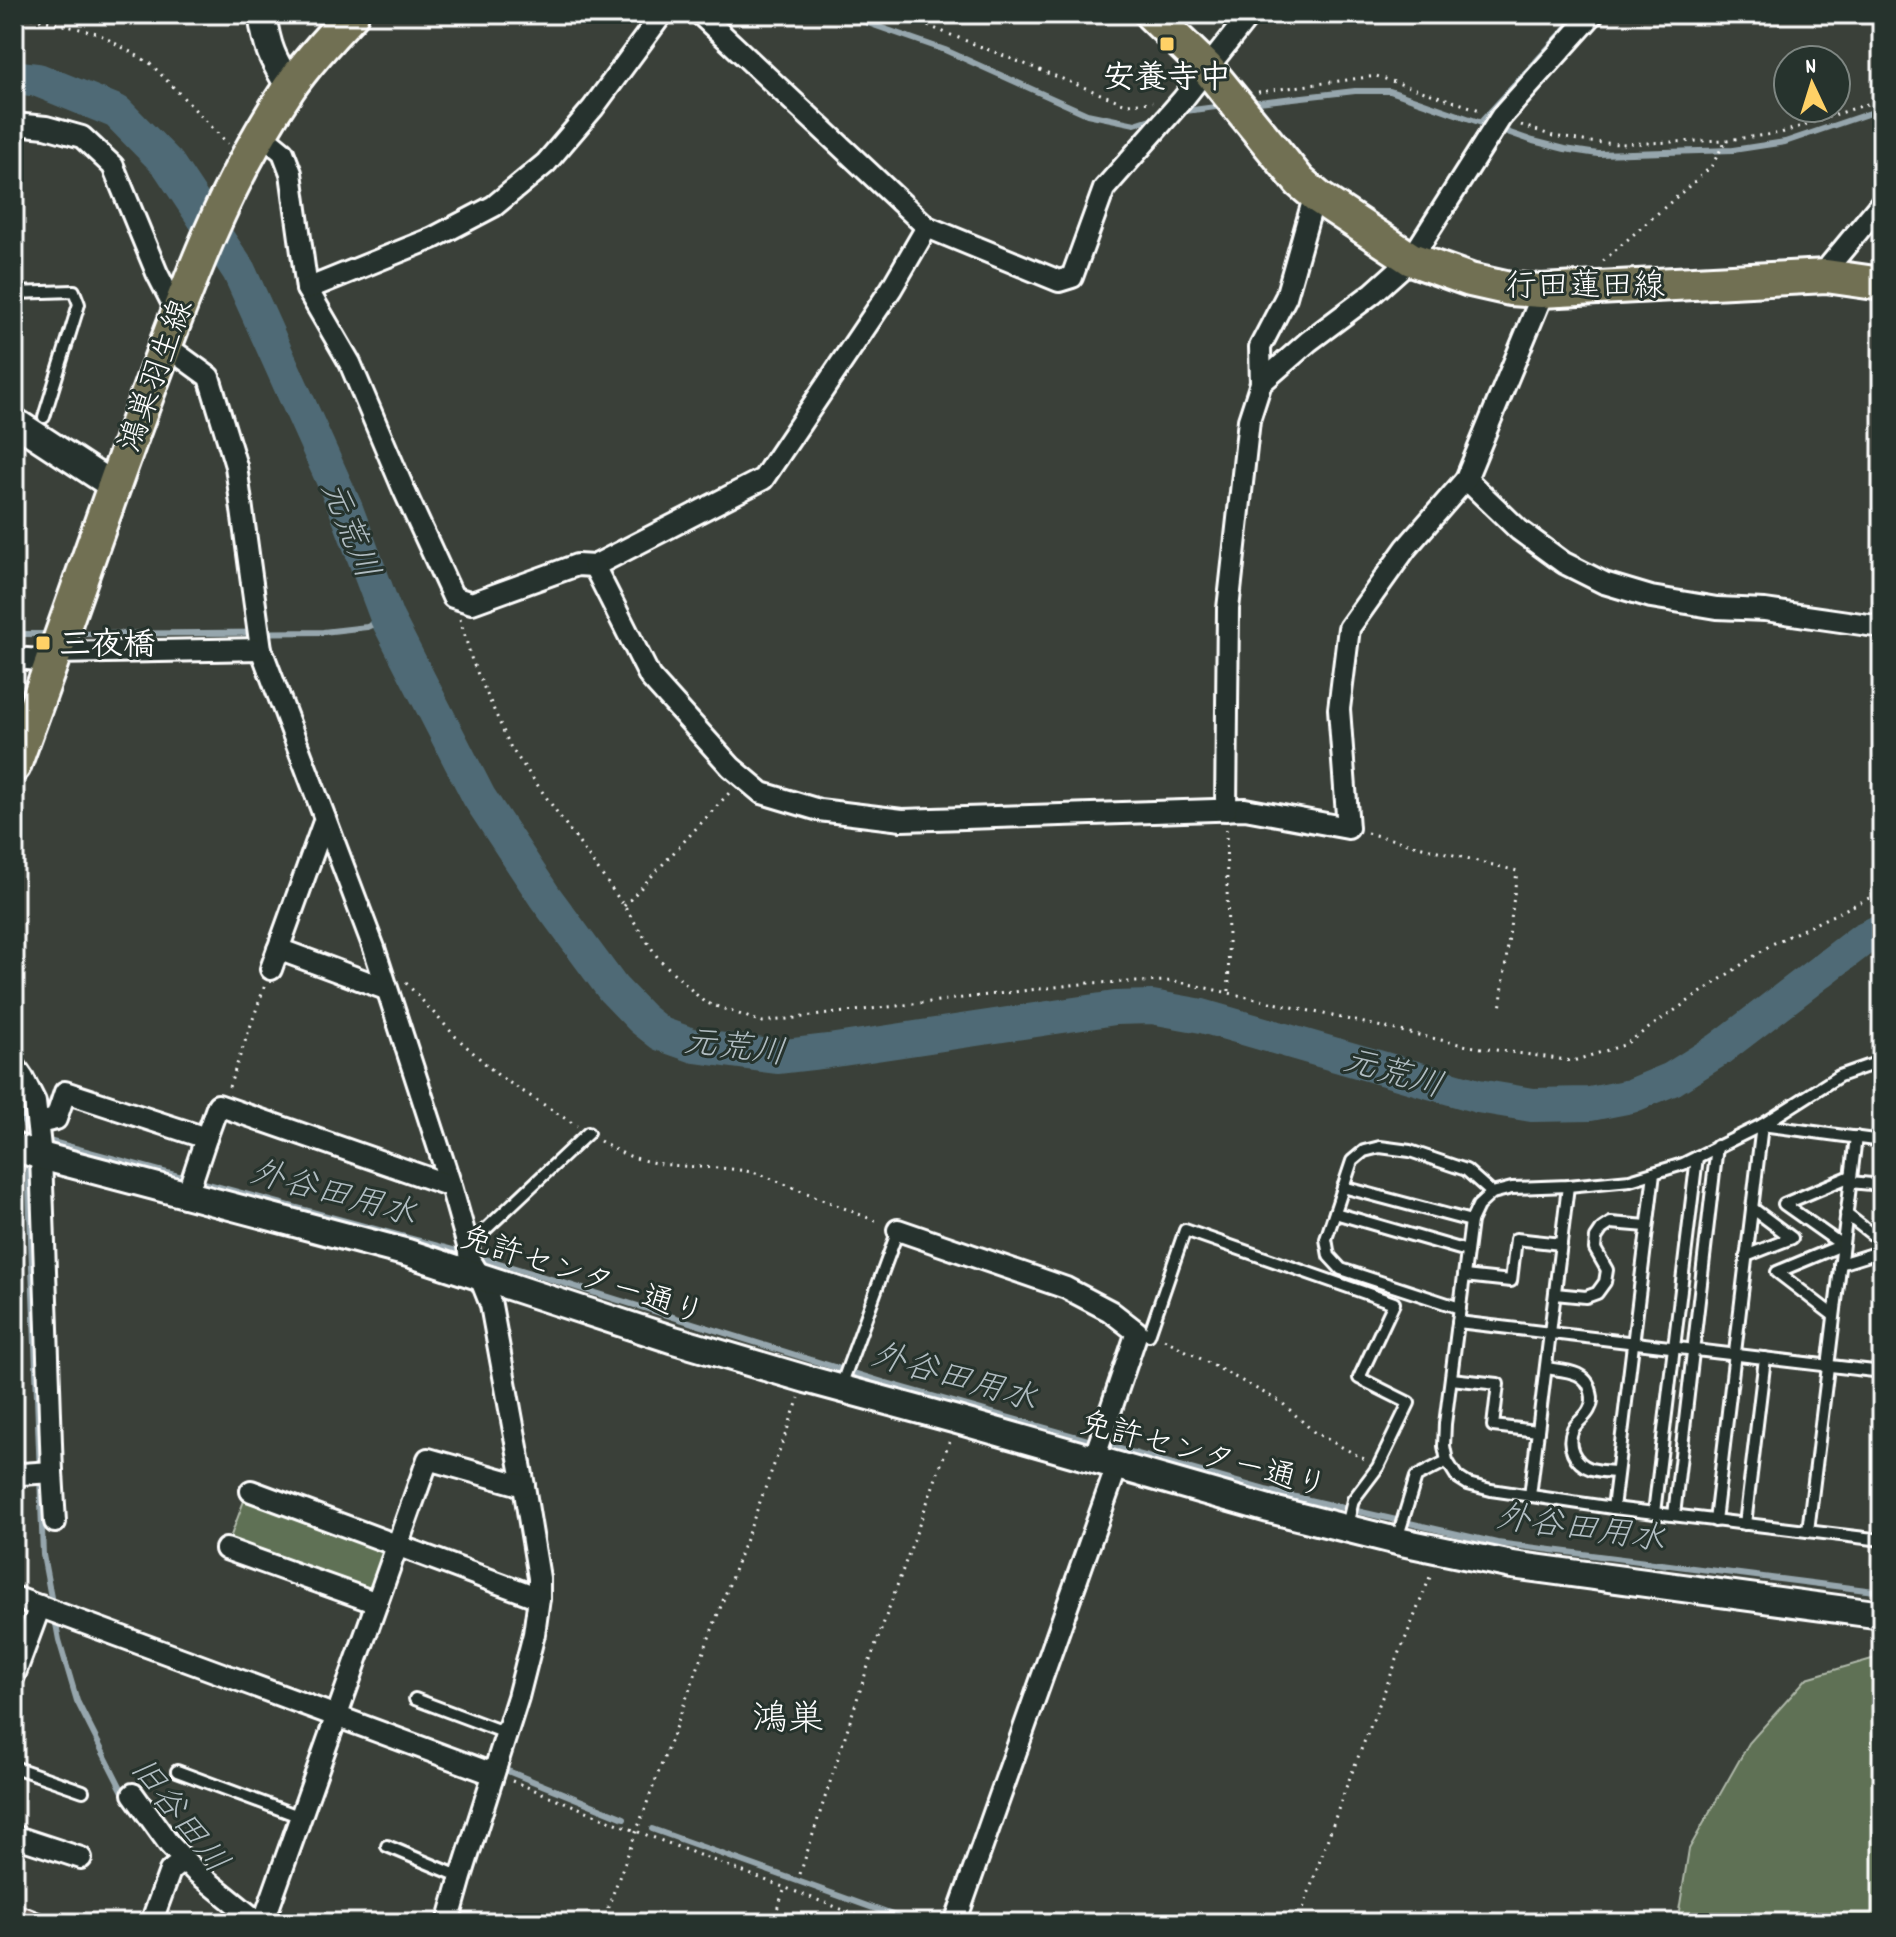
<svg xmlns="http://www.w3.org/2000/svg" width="1896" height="1937" font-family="Dekko,'Klee One',sans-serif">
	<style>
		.green { fill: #5f7154; stroke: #afb8aa; stroke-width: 2 }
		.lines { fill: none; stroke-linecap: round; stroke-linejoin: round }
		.stream { stroke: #96a6ad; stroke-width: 6 }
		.river { stroke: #506b76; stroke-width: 34 }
		.building { fill: #6a5f56; stroke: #fff; stroke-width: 2 }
		.service-casing { stroke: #fff; stroke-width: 16 }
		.minor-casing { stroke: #fff; stroke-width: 26 }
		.tertiary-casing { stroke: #fff; stroke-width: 32 }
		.primary-casing { stroke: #fff; stroke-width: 38 }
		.path { stroke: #fff; stroke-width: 3; stroke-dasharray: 2 6; stroke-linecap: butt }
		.service { stroke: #26332d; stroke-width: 10 }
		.minor { stroke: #26332d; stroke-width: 20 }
		.tertiary { stroke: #26332d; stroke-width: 26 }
		.primary { stroke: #716f52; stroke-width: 32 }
		.poi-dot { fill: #ffd166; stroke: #26332d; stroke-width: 3 }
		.labels { text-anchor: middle; stroke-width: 6; stroke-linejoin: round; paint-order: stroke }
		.poi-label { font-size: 32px; font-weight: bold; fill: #fff; stroke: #26332d }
		.street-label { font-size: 32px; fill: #fff; stroke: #26332d }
		.water-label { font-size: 34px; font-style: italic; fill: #b0bcc1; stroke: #26332d }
		.quarter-label { font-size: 36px; fill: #fff; stroke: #26332d }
	</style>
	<rect width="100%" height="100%" fill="#3a4039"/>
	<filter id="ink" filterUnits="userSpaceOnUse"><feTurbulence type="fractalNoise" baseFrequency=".0125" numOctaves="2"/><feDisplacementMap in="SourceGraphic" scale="16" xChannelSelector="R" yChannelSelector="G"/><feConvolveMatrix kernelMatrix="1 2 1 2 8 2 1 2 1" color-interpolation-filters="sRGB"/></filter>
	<g filter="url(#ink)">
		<!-- green -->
		<g class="green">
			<path d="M248 1490 397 1547 377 1603 226 1549Z"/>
			<path d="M1882 1656V1923H1677L1689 1849 1749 1743 1807 1678Z"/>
		</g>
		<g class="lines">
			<!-- stream -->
			<g class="stream">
				<path d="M842 14 945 50 1087 114 1135 124 1160 116"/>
				<path d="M1250 103 1355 91H1390L1533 141 1565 149 1598 154 1733 150 1785 142 1882 109"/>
				<path d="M1178 112 1223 106"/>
				<path d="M1481 122 1578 15"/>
				<path d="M14 634H50"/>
				<path d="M74 634 323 632 367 627 387 618"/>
				<path d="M14 1100 30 1136 29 1141"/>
				<path d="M45 1140 486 1259 886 1383 1265 1490 1497 1543 1882 1592"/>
				<path d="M28 1160 43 1555 59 1640 77 1701 127 1800"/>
				<path d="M498 1767 624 1818"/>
				<path d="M652 1829 915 1923"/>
			</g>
			<!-- river -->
			<path class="river" d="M14 77 38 80 117 112 168 164 239 271 346 509 387 618 479 797 545 897 613 989 642 1019 661 1034 695 1046 777 1057 829 1051 1115 1008 1152 1007 1202 1016 1478 1096 1532 1105 1590 1104 1631 1096 1672 1079 1718 1050 1863 939 1882 930"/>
		</g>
		<!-- building -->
		<path class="building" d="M14 1902 65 1922V1923H14Z"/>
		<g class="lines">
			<defs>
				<g id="service">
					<path d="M14 293 74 291 79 304 44 417"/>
					<path d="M1882 1061 1839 1076 1762 1125 1683 1164 1630 1180 1568 1186 1512 1188 1492 1193 1478 1206 1471 1221 1445 1424 1444 1446 1447 1461 1457 1477 1468 1484 1491 1490 1613 1508 1882 1540"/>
					<path d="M1850 1182 1882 1185"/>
					<path d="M1343 1187 1471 1221"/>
					<path d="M1335 1213 1467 1251"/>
					<path d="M1846 1214 1882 1242"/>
					<path d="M1842 1245 1784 1204 1851 1176"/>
					<path d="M468 1246 588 1133"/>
					<path d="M1746 1256 1792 1238 1752 1208"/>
					<path d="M1840 1264 1882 1251"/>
					<path d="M1464 1276 1511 1281 1516 1239 1561 1244"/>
					<path d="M1555 1294 1586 1297 1597 1293 1605 1282 1607 1270 1595 1249 1596 1238 1602 1229 1611 1223 1647 1226"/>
					<path d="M1460 1308 1341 1269 1329 1256 1326 1239 1352 1161 1364 1151 1380 1147 1410 1151 1466 1170 1492 1193"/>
					<path d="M1833 1315 1777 1272 1842 1245"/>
					<path d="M1458 1322 1882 1372"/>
					<path d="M1137 1332 1149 1335 1185 1230 1394 1303 1359 1378 1409 1403 1378 1467 1353 1500 1347 1526"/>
					<path d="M1546 1368C1564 1371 1587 1370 1591 1392 1593 1399 1592 1405 1589 1410 1585 1418 1577 1422 1573 1429 1566 1445 1574 1463 1591 1469 1599 1471 1608 1472 1616 1472"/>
					<path d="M1451 1379 1498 1384 1493 1426 1538 1431"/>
					<path d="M841 1386 898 1230"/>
					<path d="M1530 1496 1568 1186"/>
					<path d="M1613 1508 1654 1173"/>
					<path d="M1654 1513 1697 1157"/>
					<path d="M1674 1515 1717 1146"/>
					<path d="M1715 1521 1762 1125 1882 1141"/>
					<path d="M1745 1524 1765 1358"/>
					<path d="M1808 1531 1856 1137"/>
					<path d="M1397 1539 1416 1477 1447 1461"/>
					<path d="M415 1699 506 1733"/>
					<path d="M14 1767 83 1791"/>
					<path d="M177 1771 301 1817"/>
					<path d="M387 1846 461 1877"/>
				</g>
				<g id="minor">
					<path d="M700 14 927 227 1059 281 1072 277 1104 189 1183 99 1250 14"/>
					<path d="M14 124 46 127 82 137 113 166 157 273 177 312"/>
					<path d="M261 134 283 152 291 173 307 289 350 363 403 488 453 597 472 603 577 565 594 566 763 479 891 289 927 227"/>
					<path d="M1826 276 1830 265 1882 202"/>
					<path d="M307 289 433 238 494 206 546 163 593 108 662 14"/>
					<path d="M165 345 209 377 236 466 261 649 374 948 451 1186 468 1246 470 1260 479 1275 491 1305 524 1486 539 1578V1598L534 1634 518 1697 461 1877 448 1923"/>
					<path d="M1261 383 1260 347 1286 297 1315 194"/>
					<path d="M1466 479 1519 530 1564 563 1604 583 1651 597 1717 608 1765 610 1882 627"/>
					<path d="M594 566 650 677 731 767 762 793 819 810 902 820 1245 809 1348 828 1339 709 1349 628 1406 548 1466 479 1540 300 1541 291"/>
					<path d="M56 653 261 649"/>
					<path d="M14 658 53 661"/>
					<path d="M1226 810 1228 609 1249 420 1261 383 1309 341 1373 293 1411 259 1501 117 1593 14"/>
					<path d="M278 949 386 989"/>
					<path d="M271 969 325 819"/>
					<path d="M14 1065 23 1078 35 1102 41 1156 52 1472"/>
					<path d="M38 1123 56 1119 65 1092 206 1138 218 1105 451 1186"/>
					<path d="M187 1195 206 1138"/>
					<path d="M898 1230 1066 1288 1110 1311 1137 1332 1094 1459"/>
					<path d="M14 1471 22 1474 52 1472 55 1522"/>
					<path d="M251 1491 539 1598"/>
					<path d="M226 1549 377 1603"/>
					<path d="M14 1597 493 1774"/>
					<path d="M14 1676 40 1606"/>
					<path d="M133 1794 169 1844 195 1871 259 1923"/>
					<path d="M14 1836 81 1858"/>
					<path d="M151 1923 170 1871 184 1860"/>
					<path d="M263 1923 428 1459 524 1486"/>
					<path d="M955 1923 1117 1466"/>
				</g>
				<g id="tertiary">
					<path d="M262 14C267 48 272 58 290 87"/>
					<path d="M14 421 113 486"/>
					<path d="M14 1147 41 1156 408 1253 674 1340 806 1379 957 1420 1269 1509 1397 1541 1512 1565 1882 1615"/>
				</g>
				<g id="primary">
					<path d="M1151 14 1207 68 1300 182 1319 198 1411 259 1470 280 1510 289 1541 291 1826 276 1882 284"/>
					<path d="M14 766C59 645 100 522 145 401 185 292 223 185 289 88 307 62 330 37 352 14"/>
				</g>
			</defs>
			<!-- service casing -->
			<use href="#service" class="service-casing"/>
			<!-- minor casing -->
			<use href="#minor" class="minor-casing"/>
			<!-- tertiary casing -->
			<use href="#tertiary" class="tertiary-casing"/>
			<!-- primary casing -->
			<use href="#primary" class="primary-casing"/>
			<!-- path -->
			<g class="path">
				<path d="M16 14 97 33 150 63 228 144"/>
				<path d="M898 14 1126 104 1153 102"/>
				<path d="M1258 92 1376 76 1480 110"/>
				<path d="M1521 125 1553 136 1590 142 1620 144 1726 140 1781 133 1882 99"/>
				<path d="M1603 261 1711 167 1725 142"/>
				<path d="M460 619 472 661 511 748 624 906 658 958 704 1002 762 1022 1089 983 1175 981 1468 1046 1573 1061 1624 1045 1772 944 1882 892"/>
				<path d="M1226 829 1229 993"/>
				<path d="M1367 833 1517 871 1500 1010"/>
				<path d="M624 906 730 792"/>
				<path d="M406 983 456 1037 499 1076 577 1126"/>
				<path d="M229 1087 265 985"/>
				<path d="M600 1141C655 1177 702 1160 760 1174L881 1223"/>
				<path d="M1164 1339 1281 1402 1314 1432 1366 1460"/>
				<path d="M512 1781 636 1831 878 1923"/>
				<path d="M800 1874 867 1669 949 1442"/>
				<path d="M602 1923 799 1398"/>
				<path d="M772 1923 785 1888"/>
				<path d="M1298 1923 1345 1790 1432 1572"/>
			</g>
			<!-- service -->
			<use href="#service" class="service"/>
			<!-- minor -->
			<use href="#minor" class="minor"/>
			<!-- tertiary -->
			<use href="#tertiary" class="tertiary"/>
			<!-- primary -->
			<use href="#primary" class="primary"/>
		</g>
	</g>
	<!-- markers -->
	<g class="poi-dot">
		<rect x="1159" y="36" width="16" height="16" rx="4"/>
		<rect x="35" y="635" width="16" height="16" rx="4"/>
	</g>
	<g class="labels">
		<!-- poi labels -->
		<g class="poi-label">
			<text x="1167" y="87">安養寺中</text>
			<text x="59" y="654" text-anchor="start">三夜橋</text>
		</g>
		<!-- street labels -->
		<g class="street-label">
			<text x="1585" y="295">行田蓮田線</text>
			<text transform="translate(154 375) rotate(-70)" y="11">鴻巣羽生線</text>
			<text transform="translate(583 1274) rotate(18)" y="11">免許センター通り</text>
			<text transform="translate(1204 1453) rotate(15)" y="11">免許センター通り</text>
		</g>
		<!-- water labels -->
		<g class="water-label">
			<text transform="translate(352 529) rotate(68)" y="12">元荒川</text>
			<text transform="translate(735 1045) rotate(7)" y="12">元荒川</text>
			<text transform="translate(1394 1071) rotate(16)" y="12">元荒川</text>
			<text transform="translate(334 1191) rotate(15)" y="12">外谷田用水</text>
			<text transform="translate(955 1375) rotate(16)" y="12">外谷田用水</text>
			<text transform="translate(1581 1526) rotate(8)" y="12">外谷田用水</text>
			<text transform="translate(181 1814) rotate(52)" y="12">旧谷田川</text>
		</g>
		<!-- quarter labels -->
		<g class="quarter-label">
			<text x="788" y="1729">鴻巣</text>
		</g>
	</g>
	<!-- margin -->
	<rect width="1896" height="1937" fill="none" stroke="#26332d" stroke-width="48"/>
	<rect x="24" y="24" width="1848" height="1889" fill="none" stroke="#fff" stroke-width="3" filter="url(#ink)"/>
	<!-- north arrow -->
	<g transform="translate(1812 84) rotate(356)"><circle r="38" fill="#26332d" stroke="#7d8581" stroke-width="2"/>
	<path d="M0-6L14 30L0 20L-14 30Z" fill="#ffd166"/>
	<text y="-12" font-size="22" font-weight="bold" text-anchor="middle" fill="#ffffff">N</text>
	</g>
</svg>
